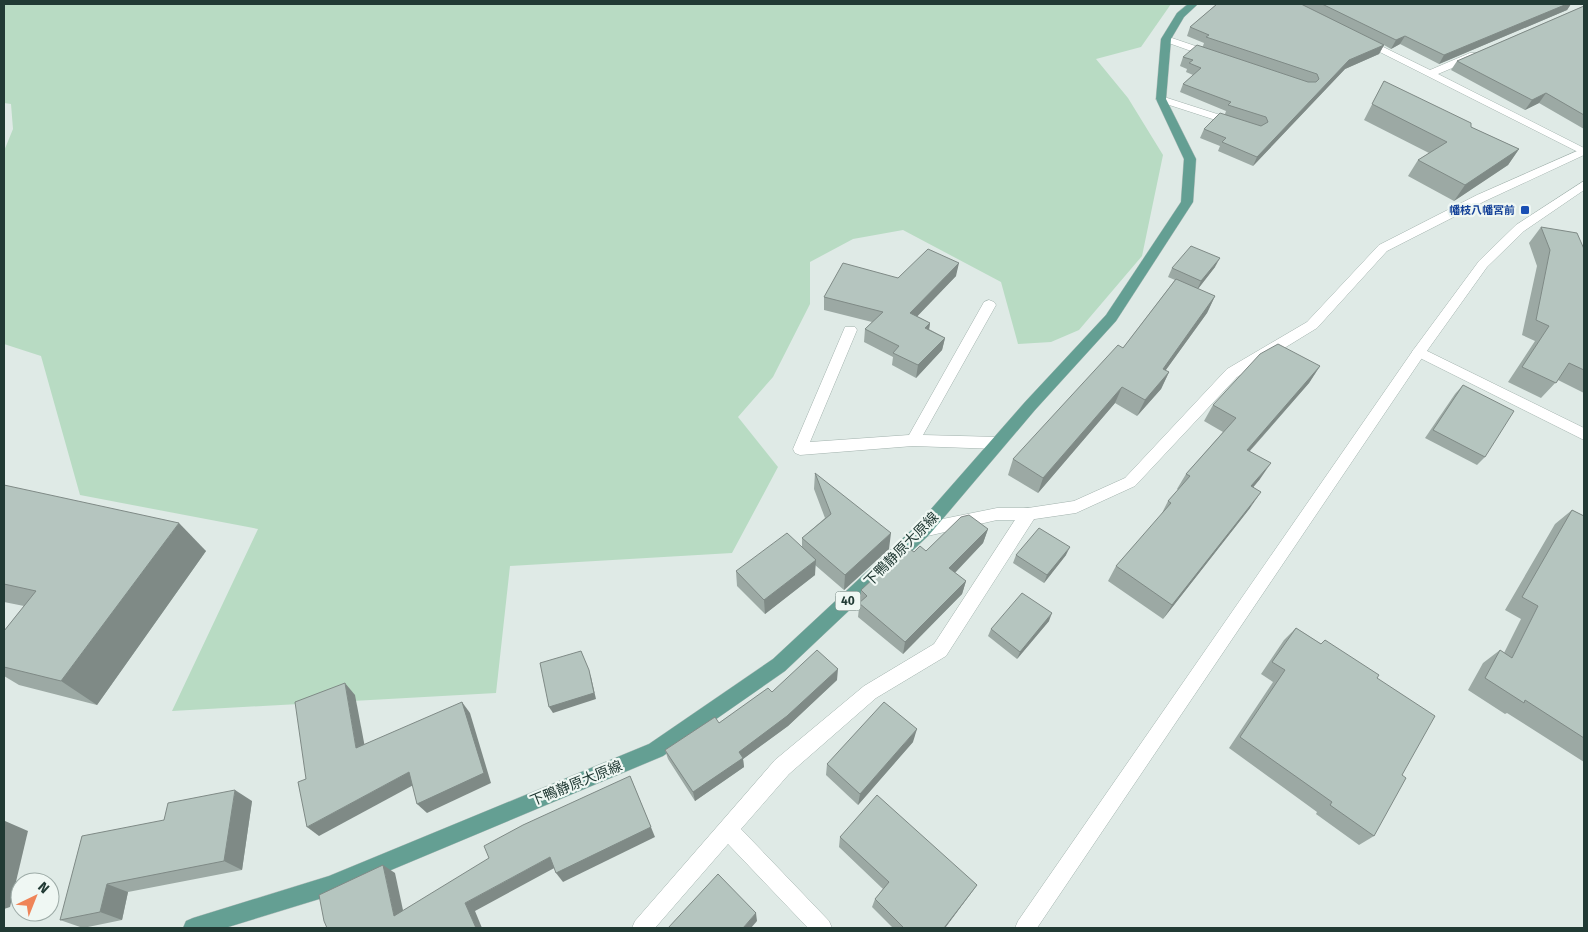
<svg xmlns="http://www.w3.org/2000/svg" width="1588" height="932" font-family="'Fira Sans','Noto Sans JP',sans-serif">
	<style>
		.green { fill: #b8dbc3 }
		.lines { fill: none; stroke-linecap: round; stroke-linejoin: round }
		.service-casing { stroke: #a2b2ad; stroke-width: 1 }
		.minor-casing { stroke: #a2b2ad; stroke-width: 1 }
		.tertiary-casing { stroke: #a2b2ad; stroke-width: 1 }
		.primary-casing { stroke: #bcc4c2; stroke-width: 1 }
		.service { fill: #fff; fill-rule: evenodd }
		.minor { fill: #fff; fill-rule: evenodd }
		.tertiary { fill: #fff; fill-rule: evenodd }
		.primary { fill: #649f93; fill-rule: evenodd }
		.wall { fill: #9ca9a4 }
		.shaded-wall { fill: #7f8a86 }
		.building { fill: #b5c5bf; stroke: #7f8a86 }
		.transit-dot { fill: #1a4fb4; stroke: #eff7f3; stroke-width: 2 }
		.labels { text-anchor: middle; stroke-width: 4.5; stroke-linejoin: round; paint-order: stroke }
		.far-transit-label { font-size: 11px; font-weight: bold; fill: #164399; stroke: #eff7f3; text-anchor: end }
		.shield { fill: #eff7f3; stroke: #5f736d; stroke-width: 1 }
		.shield-label { font-size: 12px; font-weight: bold; fill: #213a34 }
		.street-label { font-size: 14px; fill: #213a34; stroke: #eff7f3 }
	</style>
	<rect width="100%" height="100%" fill="#dfeae6"/>
	<!-- green -->
	<path class="green" d="M4 4H1171L1141 47 1096 59 1128 98 1163 155 1142 256 1079 330 1051 342 1018 344 1001 282 903 230 853 239 810 262V304L773 377 738 417 778 467 732 553 510 566 496 693 172 711 258 529 80 495 41 356 4 344V151L13 129 11 104 4 103Z"/>
	<g class="lines">
		<defs>
			<g id="service">
				<path d="M1166 36 1216 53 1217 55 1212 58 1208 57 1163 41V37Z"/>
				<path d="M1161 96 1239 121 1240 123 1239 125H1231L1157 101 1156 99 1157 97Z"/>
				<path d="M1584 148V155L1485 201 1387 251 1317 328 1237 377 1135 486 1076 513 1028 520H997L923 537 917 535 915 530 917 525 923 523 997 508H1028L1074 501 1125 478 1227 369 1307 322 1379 245 1477 195Z"/>
				<path d="M989 300 994 302 996 305 923 435 998 437 1003 439 1005 443 1003 447 998 449 913 446 800 455 795 453 793 449 845 327H855L857 330 810 442 909 435 984 302Z"/>
			</g>
			<g id="minor">
				<path d="M1365 38 1430 70 1470 53H1478V57L1438 74 1584 148V155L1362 43 1360 41Z"/>
				<path d="M1419 347 1584 428V440L1414 355 1412 352 1414 349Z"/>
				<path d="M1028 508 1034 509 1036 514 1034 519 946 656 876 698 789 774 741 829 829 921 832 928H808L728 844 655 928H632L635 921 775 760 864 686 934 644 1022 509Z"/>
			</g>
			<path id="tertiary" d="M1584 181V190L1524 231 1487 267 1424 355 1037 928H1015L1018 921 1414 349 1479 261 1516 225Z"/>
			<path id="primary" d="M1188 4H1198L1184 17 1171 39 1166 99 1196 159 1193 202 1116 321 1035 410 929 535 785 671 663 756 329 896 225 928H183L186 921 193 918 329 876 649 744 773 659 917 525 1025 402 1106 315 1181 202 1184 159 1156 99 1161 39 1177 13Z"/>
		</defs>
		<!-- service casing -->
		<use href="#service" class="service-casing"/>
		<!-- minor casing -->
		<use href="#minor" class="minor-casing"/>
		<!-- tertiary casing -->
		<use href="#tertiary" class="tertiary-casing"/>
		<!-- primary casing -->
		<use href="#primary" class="primary-casing"/>
		<!-- service -->
		<use href="#service" class="service"/>
		<!-- minor -->
		<use href="#minor" class="minor"/>
		<!-- tertiary -->
		<use href="#tertiary" class="tertiary"/>
		<!-- primary -->
		<use href="#primary" class="primary"/>
	</g>
	<!-- wall -->
	<g class="wall">
		<path d="M1217 4H1571L1567 10 1439 64 1400 44 1391 49 1384 45 1379 54 1345 69 1253 166 1218 151 1220 146 1200 138 1204 129 1225 114 1226 111 1180 92 1183 84 1193 75 1186 72 1187 69 1180 66 1183 57 1203 46 1204 43 1187 36 1190 27Z"/>
		<path d="M1584 6V129L1539 103 1525 110 1451 70 1457 61Z"/>
		<path d="M1384 81 1471 127 1519 149 1508 165 1454 201 1408 176 1418 160 1429 153 1364 120Z"/>
		<path d="M1541 227 1584 249V393L1558 380 1541 398 1508 382 1535 341 1522 335 1537 266 1529 243Z"/>
		<path d="M1215 267 1198 289 1215 296 1207 313 1165 371 1169 372 1161 389 1137 416 1115 403 1038 493 1008 475 1013 459 1123 348 1175 280 1168 277 1172 268Z"/>
		<path d="M956 276 917 316 930 323 929 329 945 338 942 350 916 378 892 365 893 357 864 342 865 329 872 322 824 310V297L898 278Z"/>
		<path d="M1320 366 1309 383 1250 451 1260 479 1253 487 1250 508 1163 619 1108 581 1116 566 1160 517 1168 501 1178 490 1177 489 1186 474 1223 432 1204 421 1213 405Z"/>
		<path d="M1463 385 1485 457 1477 465 1425 438 1455 394Z"/>
		<path d="M815 473 889 549 844 590 815 565V575L765 614 737 586 736 571 802 547V538L825 518 814 489Z"/>
		<path d="M4 485 206 551 97 705 19 685 4 676V631L24 606 4 602Z"/>
		<path d="M1572 510 1584 516V762L1507 713 1505 714 1468 690 1483 663 1500 650 1504 653 1521 619 1505 610 1555 524Z"/>
		<path d="M988 529 983 543 955 573 966 581 962 594 903 654 858 617 861 590 914 552 926 551Z"/>
		<path d="M1016 555H1066L1044 583 1013 563Z"/>
		<path d="M1049 621 1017 659 988 636 991 629Z"/>
		<path d="M1296 628 1321 644 1325 640 1377 678 1402 775 1374 836 1359 845 1316 814 1317 812 1229 748 1273 682 1261 674 1284 640Z"/>
		<path d="M837 680 788 726 743 759 744 767 695 801 668 759 665 750 719 723 772 692Z"/>
		<path d="M913 742 858 805 826 775 827 764Z"/>
		<path d="M252 801 242 870 128 892 122 920 83 928 60 920 164 820Z"/>
		<path d="M840 837 977 885 945 928H893L872 907 875 899 883 889 839 847Z"/>
	</g>
	<!-- shaded-wall -->
	<g class="shaded-wall">
		<path d="M1567 4H1571L1567 10 1439 64 1444 55Z"/>
		<path d="M1405 36 1400 44 1391 49 1396 40Z"/>
		<path d="M1384 45 1379 54 1345 69 1253 166 1257 157 1349 60Z"/>
		<path d="M1546 93 1539 103 1525 110 1532 100Z"/>
		<path d="M1519 149 1508 165 1454 201 1465 185Z"/>
		<path d="M1220 258 1215 267 1197 290 1201 281Z"/>
		<path d="M959 263 956 276 908 326 910 313Z"/>
		<path d="M1215 296 1207 313 1155 385 1163 369Z"/>
		<path d="M930 323 928 336 925 328Z"/>
		<path d="M945 338 942 350 916 378 918 365Z"/>
		<path d="M1320 366 1309 383 1237 465 1247 450Z"/>
		<path d="M1169 372 1161 389 1137 416 1145 400Z"/>
		<path d="M1122 387 1115 403 1038 493 1043 478Z"/>
		<path d="M1271 463 1260 479 1241 502 1251 486Z"/>
		<path d="M1261 492 1250 508 1163 619 1172 605Z"/>
		<path d="M179 523 206 551 97 705 61 681Z"/>
		<path d="M988 529 983 543 946 582 949 568Z"/>
		<path d="M891 533 889 549 844 590 845 575Z"/>
		<path d="M1070 547 1066 555 1044 583 1047 575Z"/>
		<path d="M816 560 815 575 765 614 764 600Z"/>
		<path d="M966 581 962 594 903 654 905 642Z"/>
		<path d="M1052 613 1049 621 1017 659 1020 652Z"/>
		<path d="M581 651 591 677 596 699 553 713 549 707Z"/>
		<path d="M838 669 837 680 788 726 743 759 744 767 695 801 693 792 739 752Z"/>
		<path d="M345 683 355 695 367 758 356 748Z"/>
		<path d="M462 702 470 713 491 783 427 813 417 804Z"/>
		<path d="M917 729 913 742 858 805 860 794Z"/>
		<path d="M409 772 419 782 319 836 307 827Z"/>
		<path d="M630 776 655 837 563 882 556 873Z"/>
		<path d="M235 790 252 801 242 870 224 861Z"/>
		<path d="M5 821 28 831 10 907 4 909V825Z"/>
		<path d="M550 857 558 866 475 911 482 928H476L465 903Z"/>
		<path d="M383 865 395 873 406 924 394 916Z"/>
		<path d="M107 884 128 892 122 920 100 912Z"/>
		<path d="M977 885 945 928H944Z"/>
		<path d="M756 913 757 921 751 928H743Z"/>
	</g>
	<!-- building -->
	<g class="building">
		<path d="M1217 4H1301L1384 45 1349 60 1257 157 1222 142 1226 138 1204 129 1220 113 1261 126 1268 122 1266 117 1228 105 1231 102 1183 84 1201 68 1189 63 1193 60 1183 57 1197 45 1308 82H1316L1319 79 1317 74 1206 37 1209 35 1190 27Z"/>
		<path d="M1322 4H1567L1444 55 1405 36 1396 40Z"/>
		<path d="M1584 6V115L1546 93 1532 100 1457 61Z"/>
		<path d="M1384 81 1471 123V127L1519 149 1465 185 1418 160 1447 142 1372 104Z"/>
		<path d="M1541 227 1577 233 1584 249V370L1569 363 1556 383 1522 367 1549 326 1536 320 1550 250Z"/>
		<path d="M1191 246 1220 258 1201 281 1172 268Z"/>
		<path d="M928 249 959 263 910 313 930 323 925 328 945 338 918 365 893 353 899 346 865 329 883 312 824 297 843 263 898 278Z"/>
		<path d="M1176 279 1215 296 1163 369 1169 372 1145 400 1122 387 1043 478 1013 459 1118 345 1123 348Z"/>
		<path d="M1278 344 1320 366 1247 450 1271 463 1251 486 1261 492 1172 605 1116 566 1171 503 1168 501 1190 476 1186 474 1236 418 1213 405 1260 354Z"/>
		<path d="M1463 385 1514 411 1485 457 1433 430Z"/>
		<path d="M815 473 891 533 845 575 802 538 831 514Z"/>
		<path d="M4 485 179 523 61 681 4 667V631L36 591 4 584Z"/>
		<path d="M1572 510 1584 516V738L1525 700 1524 703 1485 678 1500 650 1512 658 1538 606 1522 597Z"/>
		<path d="M969 515 988 529 949 568 966 581 905 642 859 603 867 596 861 590 907 547 914 552 920 546 926 551 961 517Z"/>
		<path d="M1039 528 1070 547 1047 575 1016 555Z"/>
		<path d="M787 533 816 560 764 600 736 571Z"/>
		<path d="M1022 593 1052 613 1020 652 991 629Z"/>
		<path d="M1296 628 1321 644 1325 640 1379 675 1377 678 1435 716 1402 775 1406 778 1374 836 1330 805 1332 802 1240 737 1285 670 1272 662Z"/>
		<path d="M817 650 838 669 787 716 739 752 743 758 693 792 665 750 715 717 719 723 768 688 772 692Z"/>
		<path d="M581 651 589 670 594 693 549 707 540 663Z"/>
		<path d="M345 683 356 748 462 702 484 773 417 804 409 772 307 827 298 782 306 779 295 702Z"/>
		<path d="M884 702 917 729 860 794 827 764Z"/>
		<path d="M630 776 651 827 556 873 550 857 465 903 476 928H327L324 921 319 895 383 865 394 916 489 858 484 846 523 825Z"/>
		<path d="M235 790 224 861 107 884 100 912 60 920 82 836 164 820 168 803Z"/>
		<path d="M877 795 977 885 944 928H904L875 899 889 882 840 837Z"/>
		<path d="M718 874 756 913 743 928H668Z"/>
	</g>
	<!-- markers -->
	<rect class="transit-dot" x="1520" y="205" width="10" height="10" rx="2.5"/>
	<g class="labels">
		<!-- far-transit labels -->
		<g class="far-transit-label">
			<text x="1515" y="214">幡枝八幡宮前</text>
		</g>
		<!-- shield labels -->
		<rect class="shield" x="835.5" y="591.5" width="25" height="19" rx="4"/>
		<g class="shield-label">
			<text x="848" y="605">40</text>
		</g>
		<!-- street labels -->
		<g class="street-label">
			<text transform="translate(901 549) rotate(-45)" y="5">下鴨静原大原線</text>
			<text transform="translate(576 783) rotate(-22)" y="5">下鴨静原大原線</text>
		</g>
	</g>
	<!-- border -->
	<rect width="1588" height="932" fill="none" stroke="#213a34" stroke-width="10"/>
	<!-- north arrow -->
	<g transform="translate(35 897) rotate(43)"><circle r="24" fill="#eff7f3" stroke="#9daba7"/>
	<path d="M0-4L9 19L0 12L-9 19Z" fill="#ef8458"/>
	<text y="-8" font-size="14" font-weight="bold" text-anchor="middle" fill="#213a34">N</text>
	</g>
</svg>
